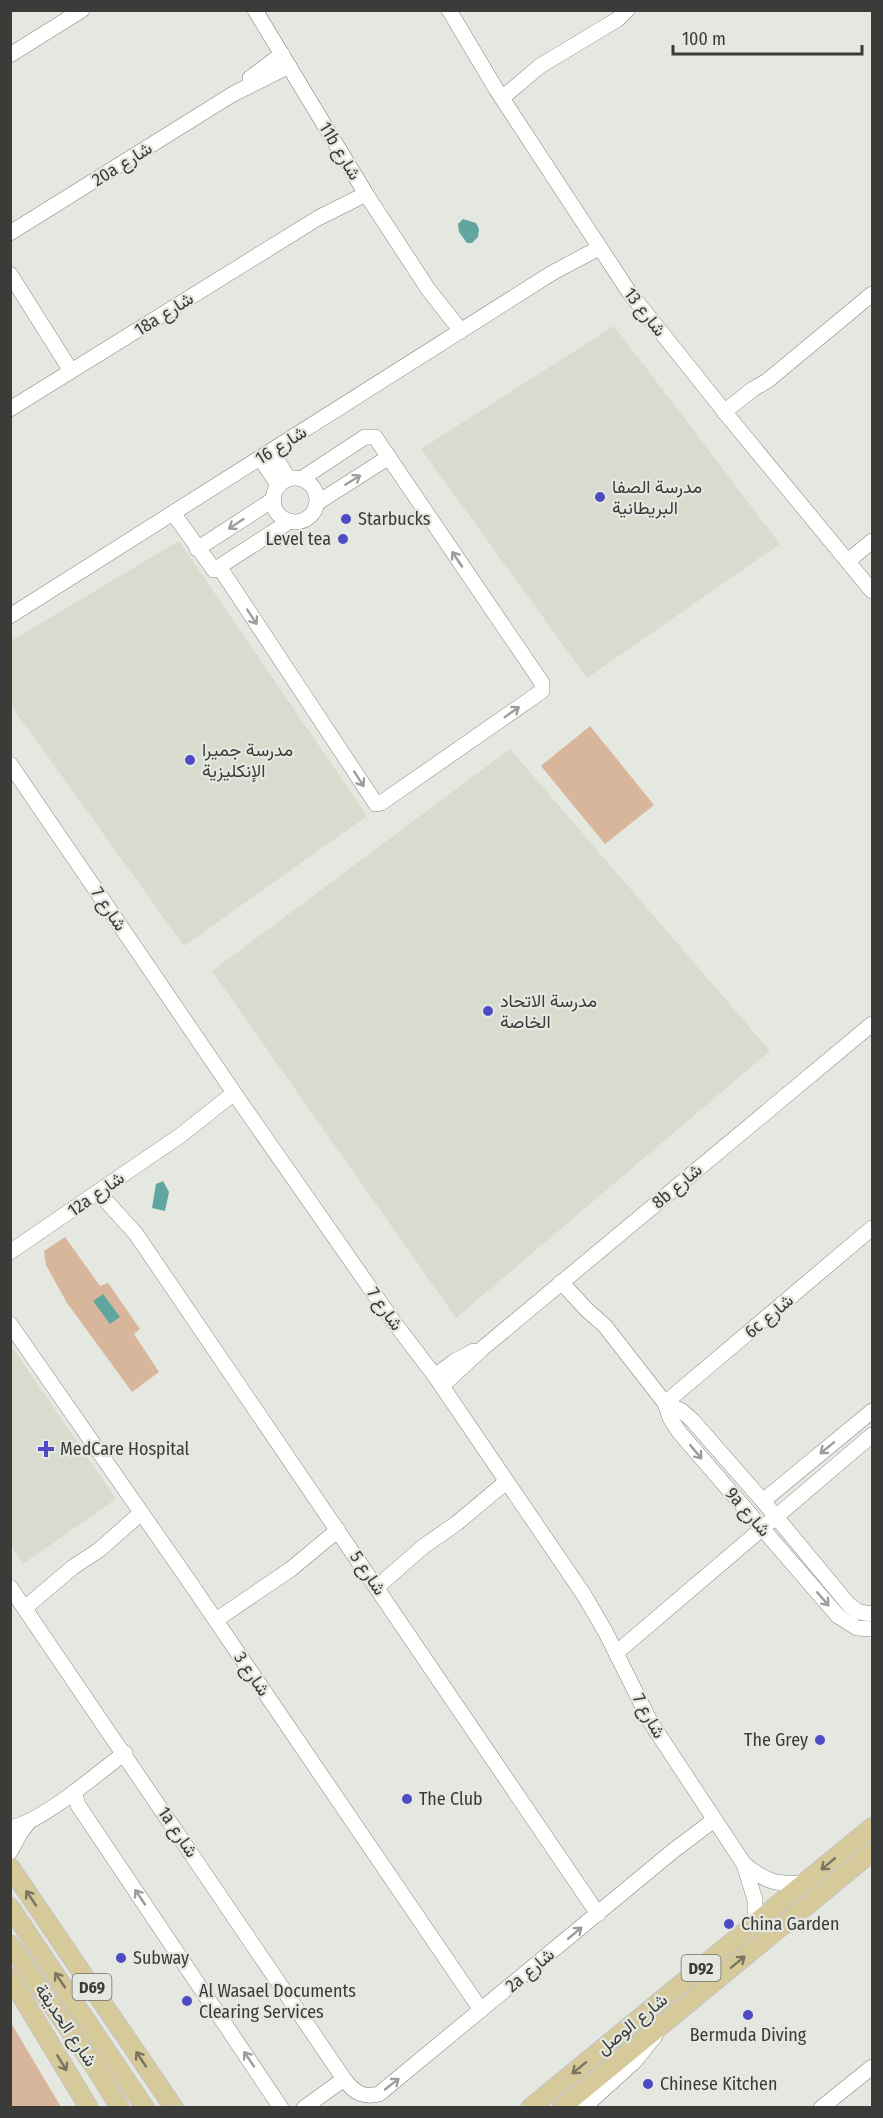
<svg xmlns="http://www.w3.org/2000/svg" width="883" height="2118" font-family="'Fira Sans Condensed',Vazirmatn,sans-serif">
	<style>
		.built { fill: #d7dccf }
		.green { fill: #d7b69b }
		.water { fill: #60a69e }
		.lines { fill: none; stroke-linecap: round; stroke-linejoin: round }
		.minor-casing { stroke: #868882; stroke-width: 16 }
		.major-casing { stroke: #c4c4c4; stroke-width: 20 }
		.minor { stroke: #fff; stroke-width: 15 }
		.major { stroke: #d7ca9a; stroke-width: 18 }
		.oneway { stroke: #9d9e9c }
		.oneway2 { stroke: #797560 }
		.poi-dot { fill: #4f4cc3; stroke: #e5e7e1; stroke-width: 2 }
		.labels { text-anchor: middle; stroke-width: 4.5; stroke-linejoin: round; paint-order: stroke }
		.shield { fill: #e5e7e1; stroke: #6e6f6c; stroke-width: 1.5 }
		.shield-label { font-size: 16px; font-weight: bold; fill: #3b3c3a }
		.street-label { font-size: 18px; fill: #3b3c3a; stroke: #e5e7e1 }
		.poi-label { font-size: 18px; fill: #3b3c3a; stroke: #e5e7e1; text-anchor: start }
	</style>
	<rect width="100%" height="100%" fill="#e5e7e1"/>
	<!-- built -->
	<g class="built">
		<path d="M614 326 780 544 587 678 421 449Z"/>
		<path d="M179 541 367 816 184 946 10 704 11 641Z"/>
		<path d="M510 749 770 1051 456 1318 212 971Z"/>
		<path d="M10 1344 116 1499 23 1564 11 1546Z"/>
	</g>
	<!-- green -->
	<g class="green">
		<path d="M590 726 654 805 605 844 541 766Z"/>
		<path d="M65 1237 100 1286 108 1283 140 1329 134 1334 159 1372 132 1392 67 1303 46 1265 44 1251Z"/>
		<path d="M10 2023H11L61 2107H11Z"/>
	</g>
	<!-- water -->
	<g class="water">
		<path d="M463 219 476 223 479 229 478 237 472 243H467L459 232 458 224Z"/>
		<path d="M163 1181 169 1192 165 1211 152 1208 156 1184Z"/>
		<path d="M103 1294 120 1317 110 1324 93 1301Z"/>
	</g>
	<g class="lines">
		<defs>
			<g id="minor">
				<path d="M255 10 366 194 428 289 461 331"/>
				<path d="M449 10 496 89 629 292 732 421 872 591"/>
				<path d="M10 55 82 10"/>
				<path d="M250 78 282 54"/>
				<path d="M502 98 540 66 618 19 627 10"/>
				<path d="M10 233 233 94 289 66"/>
				<path d="M10 274 71 371"/>
				<path d="M10 409 318 218 366 194"/>
				<path d="M724 412 753 389 767 381 872 294"/>
				<path d="M271 451 289 479"/>
				<path d="M260 458 279 486"/>
				<circle cx="295" cy="500" r="22"/>
				<path d="M317 503 389 457"/>
				<path d="M173 513 214 570 290 521"/>
				<path d="M197 549 274 499"/>
				<path d="M848 561 872 541"/>
				<path d="M220 568 376 804 381 803 542 691V683L375 437H365L301 479"/>
				<path d="M10 616 552 273 599 248"/>
				<path d="M10 764 241 1103 393 1321 435 1376 584 1595 605 1631 651 1723 744 1864 755 1900V1924"/>
				<path d="M98 1192 136 1234 598 1914"/>
				<path d="M10 1252 181 1135 234 1093"/>
				<path d="M561 1282 587 1310 605 1326 665 1403 670 1418 679 1432 838 1616 857 1628 872 1629"/>
				<path d="M10 1324 191 1584 481 2010"/>
				<path d="M435 1376 455 1361 474 1351"/>
				<path d="M442 1386 483 1348 872 1024"/>
				<path d="M665 1403 682 1411 693 1421 763 1501 849 1605 859 1612 872 1614"/>
				<path d="M665 1403 872 1228"/>
				<path d="M763 1501 872 1411"/>
				<path d="M10 1587 344 2079C354 2092 362 2098 379 2094L673 1851 714 1820"/>
				<path d="M377 1587 424 1546 457 1523 506 1482"/>
				<path d="M25 1608 73 1567 99 1550 141 1513"/>
				<path d="M216 1620 291 1569 338 1530"/>
				<path d="M616 1653 872 1435"/>
				<path d="M74 1792 78 1805 281 2108"/>
				<path d="M10 1828C44 1821 96 1774 125 1753"/>
				<path d="M10 1852 21 1832 28 1823"/>
				<path d="M744 1864C766 1882 777 1885 805 1883"/>
				<path d="M304 2108 344 2079"/>
				<path d="M583 2108 634 2062 655 2036"/>
				<path d="M821 2108 872 2067"/>
			</g>
			<g id="major">
				<path d="M10 1867 174 2108"/>
				<path d="M10 1907 145 2108"/>
				<path d="M10 1944 98 2072 120 2108"/>
				<path d="M10 1977 89 2108"/>
				<path d="M530 2108 872 1827"/>
				<path d="M561 2108 872 1852"/>
			</g>
		</defs>
		<!-- minor casing -->
		<use href="#minor" class="minor-casing"/>
		<!-- major casing -->
		<use href="#major" class="major-casing"/>
		<!-- minor -->
		<use href="#minor" class="minor"/>
		<!-- major -->
		<use href="#major" class="major"/>
	</g>
	<!-- one-way arrows -->
	<defs><path id="oneway-shaft" d="M-6 0H5M1.5-3L5.5 0L1.5 3" fill="none" stroke-width="1.6" stroke-linecap="round" stroke-linejoin="round" transform="scale(1.5)"/></defs>
	<g class="oneway">
		<use href="#oneway-shaft" transform="translate(353 480) rotate(-32)"/>
		<use href="#oneway-shaft" transform="translate(236 524) rotate(147)"/>
		<use href="#oneway-shaft" transform="translate(457 559) rotate(-124)"/>
		<use href="#oneway-shaft" transform="translate(252 617) rotate(57)"/>
		<use href="#oneway-shaft" transform="translate(512 712) rotate(-35)"/>
		<use href="#oneway-shaft" transform="translate(359 779) rotate(57)"/>
		<use href="#oneway-shaft" transform="translate(827 1448) rotate(141)"/>
		<use href="#oneway-shaft" transform="translate(696 1452) rotate(50)"/>
		<use href="#oneway-shaft" transform="translate(823 1599) rotate(49)"/>
		<use href="#oneway-shaft" transform="translate(140 1897) rotate(-124)"/>
		<use href="#oneway-shaft" transform="translate(575 1933) rotate(-40)"/>
		<use href="#oneway-shaft" transform="translate(249 2059) rotate(-124)"/>
		<use href="#oneway-shaft" transform="translate(392 2084) rotate(-38)"/>
	</g>
	<g class="oneway2">
		<use href="#oneway-shaft" transform="translate(828 1864) rotate(140)"/>
		<use href="#oneway-shaft" transform="translate(31 1898) rotate(-124)"/>
		<use href="#oneway-shaft" transform="translate(738 1962) rotate(-39)"/>
		<use href="#oneway-shaft" transform="translate(60 1980) rotate(-124)"/>
		<use href="#oneway-shaft" transform="translate(141 2059) rotate(-124)"/>
		<use href="#oneway-shaft" transform="translate(62 2063) rotate(59)"/>
		<use href="#oneway-shaft" transform="translate(579 2068) rotate(141)"/>
	</g>
	<!-- markers -->
	<g class="poi-dot">
		<circle cx="600" cy="497" r="6"/>
		<circle cx="346" cy="519" r="6"/>
		<circle cx="343" cy="539" r="6"/>
		<circle cx="190" cy="760" r="6"/>
		<circle cx="488" cy="1011" r="6"/>
		<path d="M43 1440h6v6h6v6h-6v6h-6v-6h-6v-6h6z"/>
		<circle cx="820" cy="1740" r="6"/>
		<circle cx="407" cy="1799" r="6"/>
		<circle cx="729" cy="1924" r="6"/>
		<circle cx="121" cy="1958" r="6"/>
		<circle cx="187" cy="2001" r="6"/>
		<circle cx="748" cy="2015" r="6"/>
		<circle cx="648" cy="2084" r="6"/>
	</g>
	<g class="labels">
		<!-- shield labels -->
		<g class="shield">
			<rect x="681.5" y="1955" width="39" height="26" rx="4.5"/>
			<rect x="72.5" y="1974" width="39" height="26" rx="4.5"/>
		</g>
		<g class="shield-label">
			<text x="701" y="1974">D92</text>
			<text x="92" y="1993">D69</text>
		</g>
		<!-- street labels -->
		<g class="street-label">
			<text transform="translate(340 151) rotate(59)" y="6">11b شارع</text>
			<text transform="translate(122 164) rotate(-32)" y="6">20a شارع</text>
			<text transform="translate(645 312) rotate(52)" y="6">شارع 13</text>
			<text transform="translate(164 314) rotate(-32)" y="6">18a شارع</text>
			<text transform="translate(281 445) rotate(-32)" y="6">شارع 16</text>
			<text transform="translate(109 909) rotate(56)" y="6">شارع 7</text>
			<text transform="translate(677 1186) rotate(-40)" y="6">8b شارع</text>
			<text transform="translate(96 1194) rotate(-35)" y="6">12a شارع</text>
			<text transform="translate(385 1309) rotate(55)" y="6">شارع 7</text>
			<text transform="translate(769 1316) rotate(-40)" y="6">6c شارع</text>
			<text transform="translate(748 1512) rotate(49)" y="6">9a شارع</text>
			<text transform="translate(368 1573) rotate(56)" y="6">شارع 5</text>
			<text transform="translate(252 1674) rotate(56)" y="6">شارع 3</text>
			<text transform="translate(649 1716) rotate(61)" y="6">شارع 7</text>
			<text transform="translate(178 1832) rotate(56)" y="6">1a شارع</text>
			<text transform="translate(530 1970) rotate(-40)" y="6">2a شارع</text>
			<text transform="translate(632 2024) rotate(-39)" y="6">شارع الوصل</text>
			<text transform="translate(66 2025) rotate(56)" y="6">شارع الحديقة</text>
		</g>
		<!-- poi labels -->
		<g class="poi-label">
			<text x="612" y="493">مدرسة الصفا<tspan x="612" dy="21">البريطانية</tspan></text>
			<text x="358" y="525">Starbucks</text>
			<text x="331" y="545" text-anchor="end">Level tea</text>
			<text x="202" y="756">مدرسة جميرا<tspan x="202" dy="21">الإنكليزية</tspan></text>
			<text x="500" y="1007">مدرسة الاتحاد<tspan x="500" dy="21">الخاصة</tspan></text>
			<text x="60" y="1455">MedCare Hospital</text>
			<text x="808" y="1746" text-anchor="end">The Grey</text>
			<text x="419" y="1805">The Club</text>
			<text x="741" y="1930">China Garden</text>
			<text x="133" y="1964">Subway</text>
			<text x="199" y="1997">Al Wasael Documents<tspan x="199" dy="21">Clearing Services</tspan></text>
			<text x="748" y="2041" text-anchor="middle">Bermuda Diving</text>
			<text x="660" y="2090">Chinese Kitchen</text>
		</g>
	</g>
	<!-- border -->
	<rect width="883" height="2118" fill="none" stroke="#3b3c3a" stroke-width="24"/>
	<!-- scale -->
	<path d="M673 45v9h189v-9" fill="none" stroke="#3b3c3a" stroke-width="3"/>
	<text x="682" y="45" font-size="18" fill="#3b3c3a" stroke="#e5e7e1" stroke-width="4.5" paint-order="stroke">100 m</text>
</svg>
